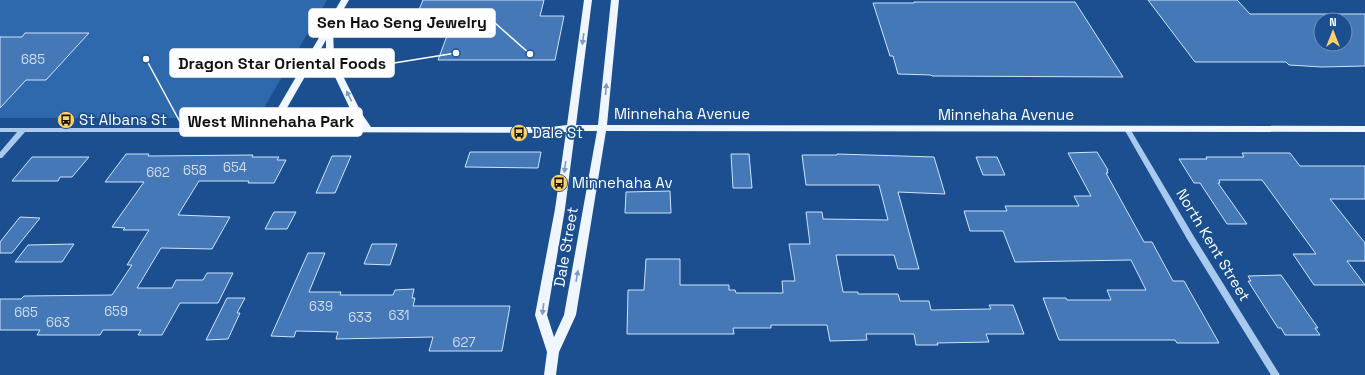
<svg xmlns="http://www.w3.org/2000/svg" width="1365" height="375" font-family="'Space Grotesk',sans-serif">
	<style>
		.green { fill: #2e69ad }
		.building { fill: #4478b7; stroke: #cfe3fa; fill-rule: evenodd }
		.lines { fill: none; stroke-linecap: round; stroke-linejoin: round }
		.minor { fill: #a9c9ee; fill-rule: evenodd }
		.major { fill: #f0f6ff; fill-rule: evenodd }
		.oneway { fill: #7b9ac1 }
		.labels { text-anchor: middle; stroke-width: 3.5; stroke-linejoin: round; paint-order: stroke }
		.number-label { font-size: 13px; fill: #d0dded }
		.street-label { font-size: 15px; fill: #fff; stroke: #1b4f8f }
		.poi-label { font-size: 15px; fill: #fff; stroke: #1b4f8f; text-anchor: start }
		.leader { fill: none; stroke: #fff; stroke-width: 1.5 }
		.callout-dot { fill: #fff; stroke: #1b4f8f; stroke-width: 1.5 }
		.callout { fill: #fff; stroke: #fff; stroke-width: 1.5 }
		.callout-label { font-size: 16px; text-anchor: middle; font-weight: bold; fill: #111 }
	</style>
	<rect width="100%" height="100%" fill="#1b4f8f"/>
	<!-- green -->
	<path class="green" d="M0 0H327L258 118H0Z"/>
	<!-- building -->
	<g class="building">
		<path d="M423 0H544L540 16H564L555 60H438L454 17H416Z"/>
		<path d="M1148 0H1237L1250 14H1365V66L1322 67 1289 65 1286 62H1195ZM1321 20H1345V44H1321Z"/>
		<path d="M914 2H1075L1123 77 932 76 931 75 898 74 893 56H890L873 3H914Z"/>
		<path d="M25 33H89L46 80H26L0 108V37H22Z"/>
		<path d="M470 152H541L538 168 465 167Z"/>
		<path d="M1097 152 1108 170H1107L1108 173H1106L1144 242H1152L1173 281H1184L1219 343H1177L1175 340H1059L1043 298H1066L1067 300H1111L1107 290H1146L1131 260 1015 262 1003 231H970L964 211H1007L1005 206H1079L1074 196H1091L1068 153Z"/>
		<path d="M1242 153H1290L1300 166H1365V199H1330L1365 243V261H1347L1365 285H1314L1293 254H1316L1262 180H1219L1220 183H1218L1247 224H1227L1200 183H1194L1179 159H1207L1206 157H1244Z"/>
		<path d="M126 154H149L148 156 253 155 252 157H279L277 160H286L274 183H248L249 181H199L178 215 230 217 212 249 161 248 137 288H172L176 280H203L207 273H233L218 303H180L162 335H138L141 330H103L100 335H37L40 330H0V299H21L24 296 112 295 132 265H127L149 230H123L125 228 112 227 144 182H105Z"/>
		<path d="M731 154H749L752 188H733Z"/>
		<path d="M837 154 934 157 945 194 898 192 919 269H898L894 255H836L843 292H858V294H898L900 301H929L931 310 991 309 989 305H1013L1024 334H986L989 342 937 343 938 345H916L914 334H866L867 340 830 341 827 325H771V328H733L734 334H627L628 290H644L646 259H680V285H729V290H735L736 293H783L782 281H795L789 244H810L806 212H822L823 219 888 220 879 185H806L802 155H837Z"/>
		<path d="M332 156H351L335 193H316Z"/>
		<path d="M32 157H89L72 177H60L58 181H12Z"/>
		<path d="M976 157H997L1005 175H983Z"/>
		<path d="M670 191 671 213H625L626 192Z"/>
		<path d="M274 212H296L287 229H265Z"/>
		<path d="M20 217 40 218 12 253H0V242Z"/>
		<path d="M74 244 62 262H15L28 245Z"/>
		<path d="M372 244H397L390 265 364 264Z"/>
		<path d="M308 253H325L309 292H341L340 295H393L395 290 414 289 412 298H415L413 306H510L502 351H429L433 337 336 339 338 332 296 331 294 337 271 336Z"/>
		<path d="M1281 275 1318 328H1315L1320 335H1285L1281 328H1278L1248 281H1251L1248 276Z"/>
		<path d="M227 298H245L237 313H240L228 339 206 340Z"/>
	</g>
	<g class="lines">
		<!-- minor -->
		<g class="minor">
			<path d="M1125 127H1129L1193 235 1280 375H1271L1187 239 1124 129Z"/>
			<path d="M0 128H270L273 130 270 132H25L2 158H0V152L17 132H0Z"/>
		</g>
		<!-- major -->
		<path class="major" d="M341 0H349L333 27 334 58 362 114 371 127H551L567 125 584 0H592L576 125H598L611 0H619L607 125 1365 126V132L606 131 576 315 559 352 556 375H544L547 352 535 315 555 209 566 132 551 133 267 132 265 130ZM326 40V58L353 115 361 127H276ZM575 131H597L564 315 554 337 547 315 565 209Z"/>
	</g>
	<!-- one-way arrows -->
	<defs><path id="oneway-solid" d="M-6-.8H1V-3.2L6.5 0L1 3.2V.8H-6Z"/></defs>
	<g class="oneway">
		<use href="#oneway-solid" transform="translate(583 39) rotate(98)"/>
		<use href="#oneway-solid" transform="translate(606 89) rotate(-85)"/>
		<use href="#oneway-solid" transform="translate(349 96) rotate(-116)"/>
		<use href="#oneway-solid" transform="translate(565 167) rotate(97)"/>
		<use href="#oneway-solid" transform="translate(577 276) rotate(-80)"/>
		<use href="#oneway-solid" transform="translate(543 309) rotate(97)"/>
	</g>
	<!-- icons -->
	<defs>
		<symbol id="bus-disc" viewBox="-11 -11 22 22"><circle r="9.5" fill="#ffd166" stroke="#1b4f8f"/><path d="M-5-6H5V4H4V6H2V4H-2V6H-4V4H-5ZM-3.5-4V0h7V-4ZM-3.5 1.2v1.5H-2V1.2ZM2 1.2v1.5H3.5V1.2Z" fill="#111"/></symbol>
	</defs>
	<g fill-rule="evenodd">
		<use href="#bus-disc" x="56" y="110" width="20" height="20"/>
		<use href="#bus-disc" x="509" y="123" width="20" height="20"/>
		<use href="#bus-disc" x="549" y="173" width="20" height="20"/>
	</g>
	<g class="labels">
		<!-- number labels -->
		<g class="number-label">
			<text x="33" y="64">685</text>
			<text x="235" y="172">654</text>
			<text x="195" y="175">658</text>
			<text x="158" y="177">662</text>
			<text x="321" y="311">639</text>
			<text x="116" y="316">659</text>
			<text x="26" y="317">665</text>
			<text x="399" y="320">631</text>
			<text x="360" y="322">633</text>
			<text x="58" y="327">663</text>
			<text x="464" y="347">627</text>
		</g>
		<!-- street labels -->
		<g class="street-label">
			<text x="682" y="119">Minnehaha Avenue</text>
			<text x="1006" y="120">Minnehaha Avenue</text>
			<text transform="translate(1213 245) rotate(59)" y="5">North Kent Street</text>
			<text transform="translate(566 247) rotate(-80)" y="5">Dale Street</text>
		</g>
		<!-- poi labels -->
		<g class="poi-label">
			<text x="79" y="125">St Albans St</text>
			<text x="532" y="138">Dale St</text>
			<text x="572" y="188">Minnehaha Av</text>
		</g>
	</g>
	<!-- callouts -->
	<path class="leader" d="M530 54L495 23M456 53L394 63M146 59L180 122"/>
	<g class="callout-dot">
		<circle cx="530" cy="54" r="4"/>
		<circle cx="456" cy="53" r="4"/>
		<circle cx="146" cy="59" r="4"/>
	</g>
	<g class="callout">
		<rect x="309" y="9" width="186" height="28" rx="4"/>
		<rect x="170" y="49" width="224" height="28" rx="4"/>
		<rect x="180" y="108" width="182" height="28" rx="4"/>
	</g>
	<g class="callout-label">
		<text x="402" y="28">Sen Hao Seng Jewelry</text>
		<text x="282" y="69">Dragon Star Oriental Foods</text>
		<text x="271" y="127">West Minnehaha Park</text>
	</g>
	<!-- north arrow -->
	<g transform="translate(1333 32)"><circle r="19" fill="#1b4f8f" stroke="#7695bc"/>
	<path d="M0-3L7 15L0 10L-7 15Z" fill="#ffd166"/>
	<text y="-6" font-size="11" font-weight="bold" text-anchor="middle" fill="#ffffff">N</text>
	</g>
</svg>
